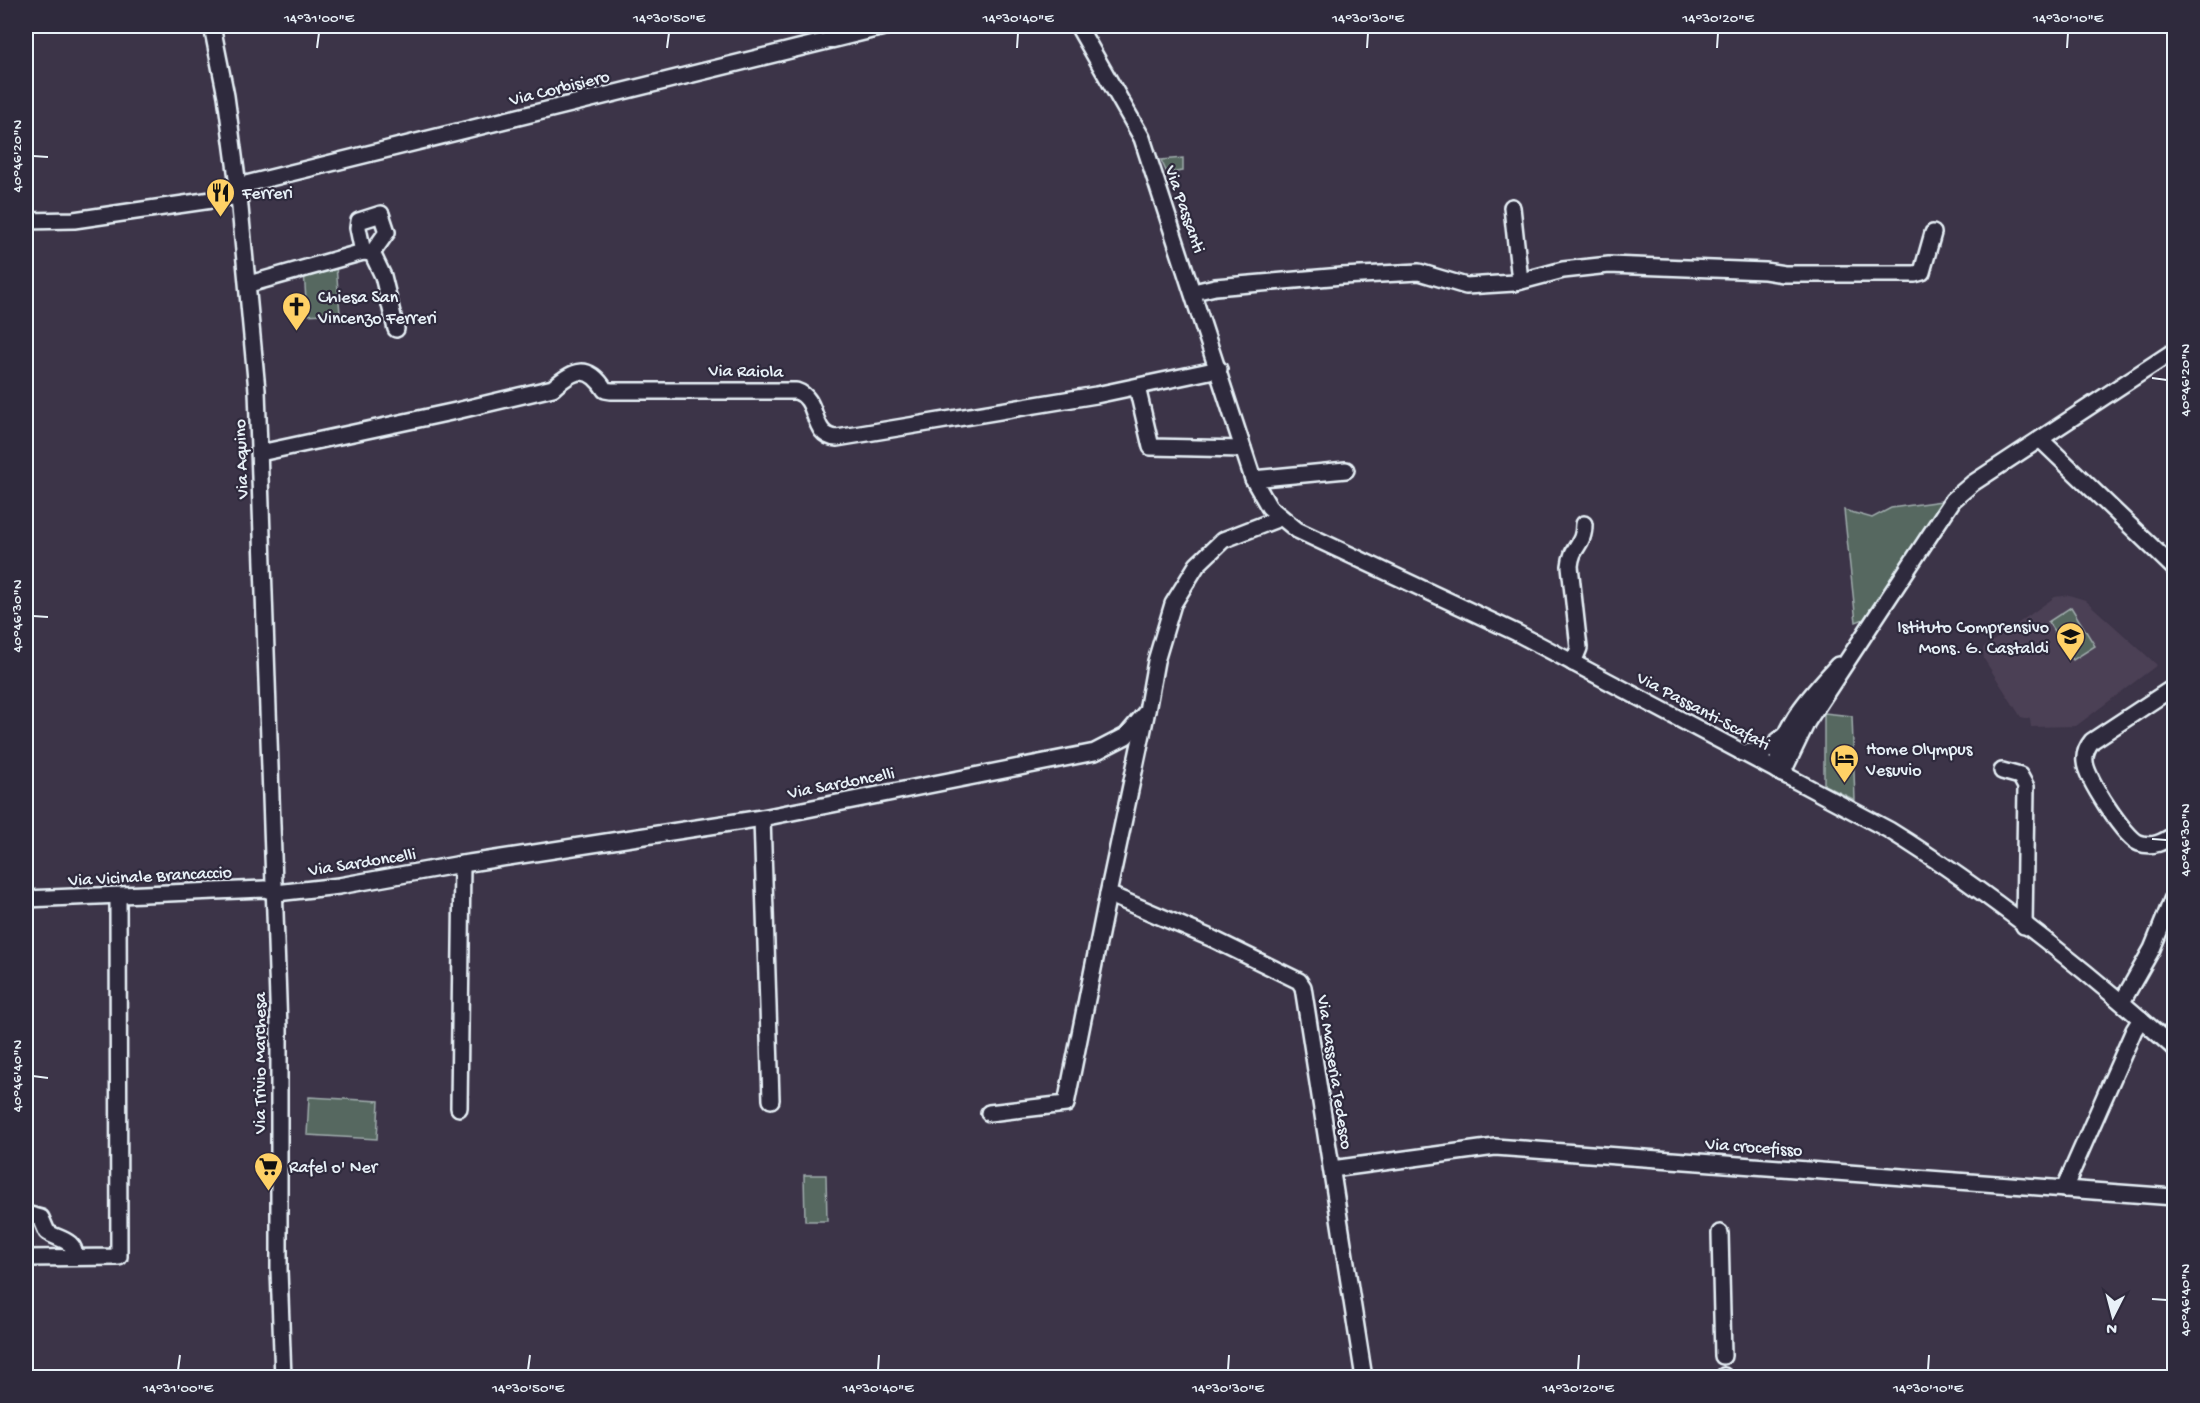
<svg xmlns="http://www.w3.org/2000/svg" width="2200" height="1403" font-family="'Gochi Hand',sans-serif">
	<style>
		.built { fill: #4c4055 }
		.green { fill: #566861; stroke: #9facac; stroke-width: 1.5 }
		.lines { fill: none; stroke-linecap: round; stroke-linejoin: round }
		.minor-casing { stroke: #e8f1f8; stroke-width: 20 }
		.minor { stroke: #2f2a3d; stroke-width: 15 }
		.ticks { fill: none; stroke: #e8f1f8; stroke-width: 2 }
		.labels { text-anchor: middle; stroke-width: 4.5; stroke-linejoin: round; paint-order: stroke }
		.street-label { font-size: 18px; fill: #e8f1f8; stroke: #2f2a3d }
		.poi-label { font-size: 18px; fill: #e8f1f8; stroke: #2f2a3d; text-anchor: start }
		.neatline { fill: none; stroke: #e8f1f8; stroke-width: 2 }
		.ticks-label { font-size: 15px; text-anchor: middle; fill: #e8f1f8 }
	</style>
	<rect width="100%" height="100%" fill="#3c3448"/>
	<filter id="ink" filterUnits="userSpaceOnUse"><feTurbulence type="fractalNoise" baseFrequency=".0167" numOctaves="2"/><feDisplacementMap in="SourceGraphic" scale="12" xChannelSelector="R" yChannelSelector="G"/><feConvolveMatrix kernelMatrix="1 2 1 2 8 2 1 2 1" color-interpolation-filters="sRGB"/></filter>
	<g filter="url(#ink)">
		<!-- built -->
		<path class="built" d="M2069 595 2085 600 2157 665 2076 726 2031 727 2030 719 2021 717 1984 659 1983 648 2055 597Z"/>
		<!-- green -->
		<g class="green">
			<path d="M1183 158V171L1167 173 1161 160Z"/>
			<path d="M336 266 340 313 307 315 304 271Z"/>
			<path d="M1942 501 1864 619 1856 622 1844 510 1872 518 1891 508Z"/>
			<path d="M2071 607 2095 646 2073 660 2048 622Z"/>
			<path d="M1824 713 1852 716 1855 800 1824 785Z"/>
			<path d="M309 1097 379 1101 377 1139 307 1135Z"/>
			<path d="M804 1175H826L827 1221H805Z"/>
		</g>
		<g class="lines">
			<defs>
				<g id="minor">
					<path d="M212 26 226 96 238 186 257 390 279 1029V1270L283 1378"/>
					<path d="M1078 26 1142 138 1253 479 1269 507 1297 530 1517 633 1889 830C1991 893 2085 969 2174 1048"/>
					<path d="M238 186 888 26"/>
					<path d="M1512 207 1520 281"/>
					<path d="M26 221 74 220 239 196"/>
					<path d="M363 252 358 228 359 221 381 214 387 232 372 253"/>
					<path d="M249 284 363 252 372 253 383 276 396 329"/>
					<path d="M1194 292 1215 287 1342 276 1419 272 1466 286 1514 283 1563 270 1609 265 1765 271 1784 274H1915L1922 272 1933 233"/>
					<path d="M1137 387 1151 447 1243 449"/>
					<path d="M2041 440 2174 568"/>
					<path d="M260 453 456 411 553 388C573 370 588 363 605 390L611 391H796C821 399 809 436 837 438L1096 395 1219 369"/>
					<path d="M1253 479 1346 470"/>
					<path d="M1573 663 1579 648 1570 566C1572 544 1584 547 1584 524"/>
					<path d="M2174 687 2092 741C2087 747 2084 754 2085 762 2086 778 2125 838 2139 843 2153 848 2163 842 2174 835"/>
					<path d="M1146 715 1108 894 1213 939 1299 981 1303 987 1364 1378"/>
					<path d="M1742 753 1766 751 1786 734"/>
					<path d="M1777 771C1778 728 1811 695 1838 665"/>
					<path d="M2002 771 2020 776 2026 787 2024 926"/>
					<path d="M1782 774 1807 722 1953 500 1973 483 2174 351"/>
					<path d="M762 818 771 1100"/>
					<path d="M26 899 265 889 276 893 339 886 456 865 762 818 1095 752 1126 736 1147 711 1156 661 1173 604 1197 565 1223 540 1280 518"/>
					<path d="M2122 1002 2152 949 2174 895"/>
					<path d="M459 1108 462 864"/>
					<path d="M989 1113 1066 1104 1108 894"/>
					<path d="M1332 1169 1495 1147 2174 1197"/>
					<path d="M2064 1189 2134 1030 2141 1019"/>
					<path d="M26 1214 41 1218 47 1232C59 1240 75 1239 75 1257"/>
					<path d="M1720 1233 1723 1356"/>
					<path d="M26 1258 119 1257 118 897"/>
					<path d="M1724 1378V1376"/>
				</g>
			</defs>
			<!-- minor casing -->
			<use href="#minor" class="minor-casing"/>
			<!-- minor -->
			<use href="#minor" class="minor"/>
		</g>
	</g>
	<!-- ticks -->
	<path class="ticks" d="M317 48 319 33M667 48 669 33M1017 48 1018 33M1367 48 1368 33M1717 48 1718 33M2067 48 2068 33M33 156 48 157M2152 378 2167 380M33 616 48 617M2152 839 2167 840M33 1076 48 1078M2152 1299 2167 1300M178 1370 180 1355M528 1370 530 1355M878 1370 879 1355M1228 1370 1229 1355M1578 1370 1579 1355M1928 1370 1929 1355"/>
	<!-- icons -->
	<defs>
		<symbol id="restaurant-pin" viewBox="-11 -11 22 30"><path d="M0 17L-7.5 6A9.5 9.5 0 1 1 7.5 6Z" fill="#ffd166" stroke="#2f2a3d"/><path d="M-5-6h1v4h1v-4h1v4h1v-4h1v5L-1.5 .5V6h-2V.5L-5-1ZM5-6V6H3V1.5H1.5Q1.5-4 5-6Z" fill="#111"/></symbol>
		<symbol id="church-pin" viewBox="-11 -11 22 30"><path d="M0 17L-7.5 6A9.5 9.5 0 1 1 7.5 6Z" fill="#ffd166" stroke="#2f2a3d"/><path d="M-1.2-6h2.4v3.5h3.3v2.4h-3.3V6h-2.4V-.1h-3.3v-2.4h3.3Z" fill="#111"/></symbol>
		<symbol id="school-pin" viewBox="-11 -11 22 30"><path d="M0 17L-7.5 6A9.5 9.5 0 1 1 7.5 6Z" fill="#ffd166" stroke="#2f2a3d"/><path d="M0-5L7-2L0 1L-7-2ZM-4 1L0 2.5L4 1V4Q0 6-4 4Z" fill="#111"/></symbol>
		<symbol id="hotel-pin" viewBox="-11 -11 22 30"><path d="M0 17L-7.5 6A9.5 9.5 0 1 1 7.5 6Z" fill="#ffd166" stroke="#2f2a3d"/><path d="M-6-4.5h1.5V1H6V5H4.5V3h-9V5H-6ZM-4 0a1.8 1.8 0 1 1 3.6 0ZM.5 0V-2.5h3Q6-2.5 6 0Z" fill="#111"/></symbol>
		<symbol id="supermarket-pin" viewBox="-11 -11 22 30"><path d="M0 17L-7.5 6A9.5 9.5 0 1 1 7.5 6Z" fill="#ffd166" stroke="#2f2a3d"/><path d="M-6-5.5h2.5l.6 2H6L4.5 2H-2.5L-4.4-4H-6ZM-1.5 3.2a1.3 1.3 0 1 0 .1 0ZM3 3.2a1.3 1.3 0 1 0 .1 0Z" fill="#111"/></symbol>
	</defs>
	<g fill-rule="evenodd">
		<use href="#restaurant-pin" x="204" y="176" width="33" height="45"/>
		<use href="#church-pin" x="280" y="290" width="33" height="45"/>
		<use href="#school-pin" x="2054" y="620" width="33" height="45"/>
		<use href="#hotel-pin" x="1828" y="742" width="33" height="45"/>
		<use href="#supermarket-pin" x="252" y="1150" width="33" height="45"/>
	</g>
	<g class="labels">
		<!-- street labels -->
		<g class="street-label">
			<text transform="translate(559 87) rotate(-14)" y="6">Via Corbisiero</text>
			<text transform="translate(1186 209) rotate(71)" y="6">Via Passanti</text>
			<text transform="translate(746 370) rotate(1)" y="6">Via Raiola</text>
			<text transform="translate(240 459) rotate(-92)" y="6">Via Aquino</text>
			<text transform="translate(1704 710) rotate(28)" y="6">Via Passanti-Scafati</text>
			<text transform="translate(841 782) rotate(-11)" y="6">Via Sardoncelli</text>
			<text transform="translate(362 861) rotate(-9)" y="6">Via Sardoncelli</text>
			<text transform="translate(150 875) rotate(-3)" y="6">Via Vicinale Brancaccio</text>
			<text transform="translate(259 1063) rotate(-90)" y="6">Via Trivio Marchesa</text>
			<text transform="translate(1336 1072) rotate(81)" y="6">Via Masseria Tedesco</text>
			<text transform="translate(1754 1146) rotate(4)" y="6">Via crocefisso</text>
		</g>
		<!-- poi labels -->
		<g class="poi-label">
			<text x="242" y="198">Ferreri</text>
			<text x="318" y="302">Chiesa San<tspan x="318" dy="21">Vincenzo Ferreri</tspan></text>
			<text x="2049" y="632" text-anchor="end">Istituto Comprensivo<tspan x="2049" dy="21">Mons. G. Castaldi</tspan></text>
			<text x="1866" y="754">Home Olympus<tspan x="1866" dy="21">Vesuvio</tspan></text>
			<text x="289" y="1172">Rafel o' Ner</text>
		</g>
	</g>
	<!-- margin -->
	<rect width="2200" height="1403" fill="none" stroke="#2f2a3d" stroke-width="66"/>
	<!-- north arrow -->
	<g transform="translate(2113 1316) rotate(186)" stroke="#2f2a3d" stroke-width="4.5" paint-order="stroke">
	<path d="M0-4.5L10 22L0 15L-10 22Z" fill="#e8f1f8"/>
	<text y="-9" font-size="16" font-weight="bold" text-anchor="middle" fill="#e8f1f8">N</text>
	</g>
	<rect x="33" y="33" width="2134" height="1337" class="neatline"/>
	<g class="ticks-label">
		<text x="319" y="22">14°31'00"E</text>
		<text x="669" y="22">14°30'50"E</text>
		<text x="1018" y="22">14°30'40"E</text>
		<text x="1368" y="22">14°30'30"E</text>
		<text x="1718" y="22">14°30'20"E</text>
		<text x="2068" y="22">14°30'10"E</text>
		<text transform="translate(16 156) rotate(-90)" y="5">40°46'20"N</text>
		<text transform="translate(2184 380) rotate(-90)" y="5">40°46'20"N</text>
		<text transform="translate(16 616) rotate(-90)" y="5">40°46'30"N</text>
		<text transform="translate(2184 840) rotate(-90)" y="5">40°46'30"N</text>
		<text transform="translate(16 1076) rotate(-90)" y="5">40°46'40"N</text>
		<text transform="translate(2184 1300) rotate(-90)" y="5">40°46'40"N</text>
		<text x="178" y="1392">14°31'00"E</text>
		<text x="528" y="1392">14°30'50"E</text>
		<text x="878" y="1392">14°30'40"E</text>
		<text x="1228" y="1392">14°30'30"E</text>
		<text x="1578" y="1392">14°30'20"E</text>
		<text x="1928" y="1392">14°30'10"E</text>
	</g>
</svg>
